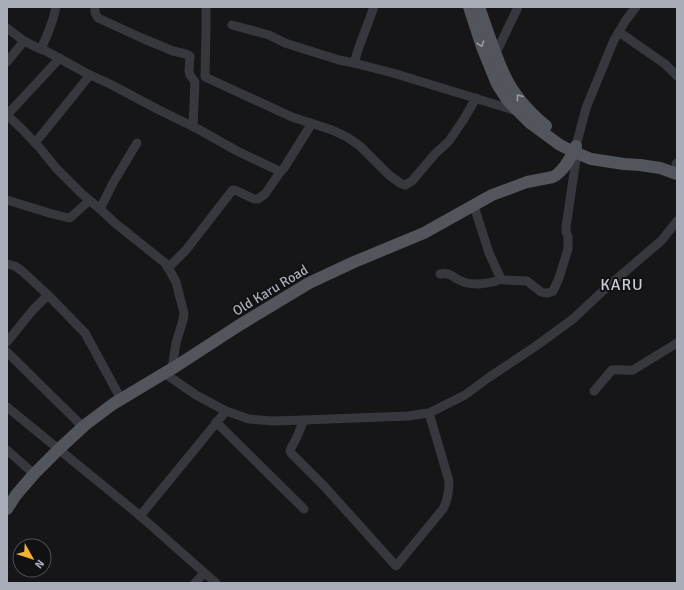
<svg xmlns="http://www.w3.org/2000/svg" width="684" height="590" font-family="Signika,sans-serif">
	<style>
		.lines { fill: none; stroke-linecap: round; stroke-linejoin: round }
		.minor { stroke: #37383d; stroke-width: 9 }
		.major { stroke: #53555c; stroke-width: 12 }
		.oneway { stroke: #979ba6 }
		.labels { text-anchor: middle; stroke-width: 4; stroke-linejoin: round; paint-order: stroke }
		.street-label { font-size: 14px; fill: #a8adb8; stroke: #111113 }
		.quarter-label { font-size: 16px; letter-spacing: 1px; fill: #c9ccd4; stroke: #111113 }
	</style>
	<rect width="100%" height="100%" fill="#161618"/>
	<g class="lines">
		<!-- minor -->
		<g class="minor">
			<path d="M95 7V13L98 18 144 39 173 51 186 54 190 56 189 71 190 75 195 82 193 127"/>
			<path d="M206 7V28L205 77 292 117 332 130 347 137 360 146 389 175 400 183 405 185 412 181 435 154 449 141 464 119 476 98"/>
			<path d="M232 25 269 35 285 43 339 60 354 63 393 73 517 111"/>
			<path d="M7 28 24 41 38 48 46 51 86 73 112 85 157 109 198 129 237 151 279 171 282 170 284 168 309 128 311 123"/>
			<path d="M619 32 665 64 677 76"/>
			<path d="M41 49 48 33 53 19 56 7"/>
			<path d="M496 53 518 7"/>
			<path d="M7 62 24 41"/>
			<path d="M354 63 359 47 374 7"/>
			<path d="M7 115 22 129 39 147 56 168 82 194 100 209 115 223 165 263 170 271 176 282 184 313 183 320 176 343 172 368"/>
			<path d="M7 115 60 58"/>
			<path d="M35 143 90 75"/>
			<path d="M576 146 586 108 614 40 626 20 636 7"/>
			<path d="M676 164 677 163"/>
			<path d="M7 200 49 213 69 218 71 217 89 201"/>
			<path d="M474 206 489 253 501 279"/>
			<path d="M100 209 113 183 137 143"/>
			<path d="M7 264 15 266 22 271 48 295 85 333 121 399"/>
			<path d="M168 268 186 250 231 192 233 190H235L254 199H258L265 194 281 171"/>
			<path d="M440 274C451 272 452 277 461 281 472 286 490 284 501 279L503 280 527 281 541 292 545 293H548L553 291 559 278 568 249V236L566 232V227L577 153"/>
			<path d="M7 342 32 311 48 295"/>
			<path d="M7 352 83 427"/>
			<path d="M164 373 196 395 226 411 249 419 273 421 304 420 408 416 429 413 465 395 488 378 536 346 573 319 605 289 662 240 677 221"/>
			<path d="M594 391 612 370C620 369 626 371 633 370L677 343"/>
			<path d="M7 407 138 514 216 583"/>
			<path d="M304 420 296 439 291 448 290 451 291 453 324 486 396 566 443 509C448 500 449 492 449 481L429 413"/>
			<path d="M216 422 304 509"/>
			<path d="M7 450 34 474"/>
			<path d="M140 516 226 411"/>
			<path d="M195 583 204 573"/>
		</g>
		<!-- major -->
		<g class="major">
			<path d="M469 7 482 47 497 84 508 101 530 123 560 145 574 152 591 159 624 164 640 165 660 168 677 174"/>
			<path d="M479 7C487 29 494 52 504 74 513 94 529 112 546 126"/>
			<path d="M7 509 16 495 34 474 59 449 85 425 113 404 178 365 238 326 309 283 354 262 424 233 492 195 527 182 553 177C563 172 572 156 576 146"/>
		</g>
	</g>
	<!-- one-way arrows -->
	<defs><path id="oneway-chevron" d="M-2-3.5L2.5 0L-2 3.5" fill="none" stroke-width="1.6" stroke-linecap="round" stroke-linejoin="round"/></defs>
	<g class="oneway">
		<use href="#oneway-chevron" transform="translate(481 44) rotate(71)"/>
		<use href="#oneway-chevron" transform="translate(519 97) rotate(-127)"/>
	</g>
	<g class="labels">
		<!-- street labels -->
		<g class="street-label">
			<text transform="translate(270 290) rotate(-31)" y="5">Old Karu Road</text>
		</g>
		<!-- quarter labels -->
		<g class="quarter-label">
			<text x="622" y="290">KARU</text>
		</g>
	</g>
	<!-- border -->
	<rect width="684" height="590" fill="none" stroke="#a8adb8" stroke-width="16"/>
	<!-- north arrow -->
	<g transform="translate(32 558) rotate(129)"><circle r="19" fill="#111113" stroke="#4d4f55"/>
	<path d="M0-3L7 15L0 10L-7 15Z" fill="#f2b134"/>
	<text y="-6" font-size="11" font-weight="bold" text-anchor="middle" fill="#a8adb8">N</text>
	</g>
</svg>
